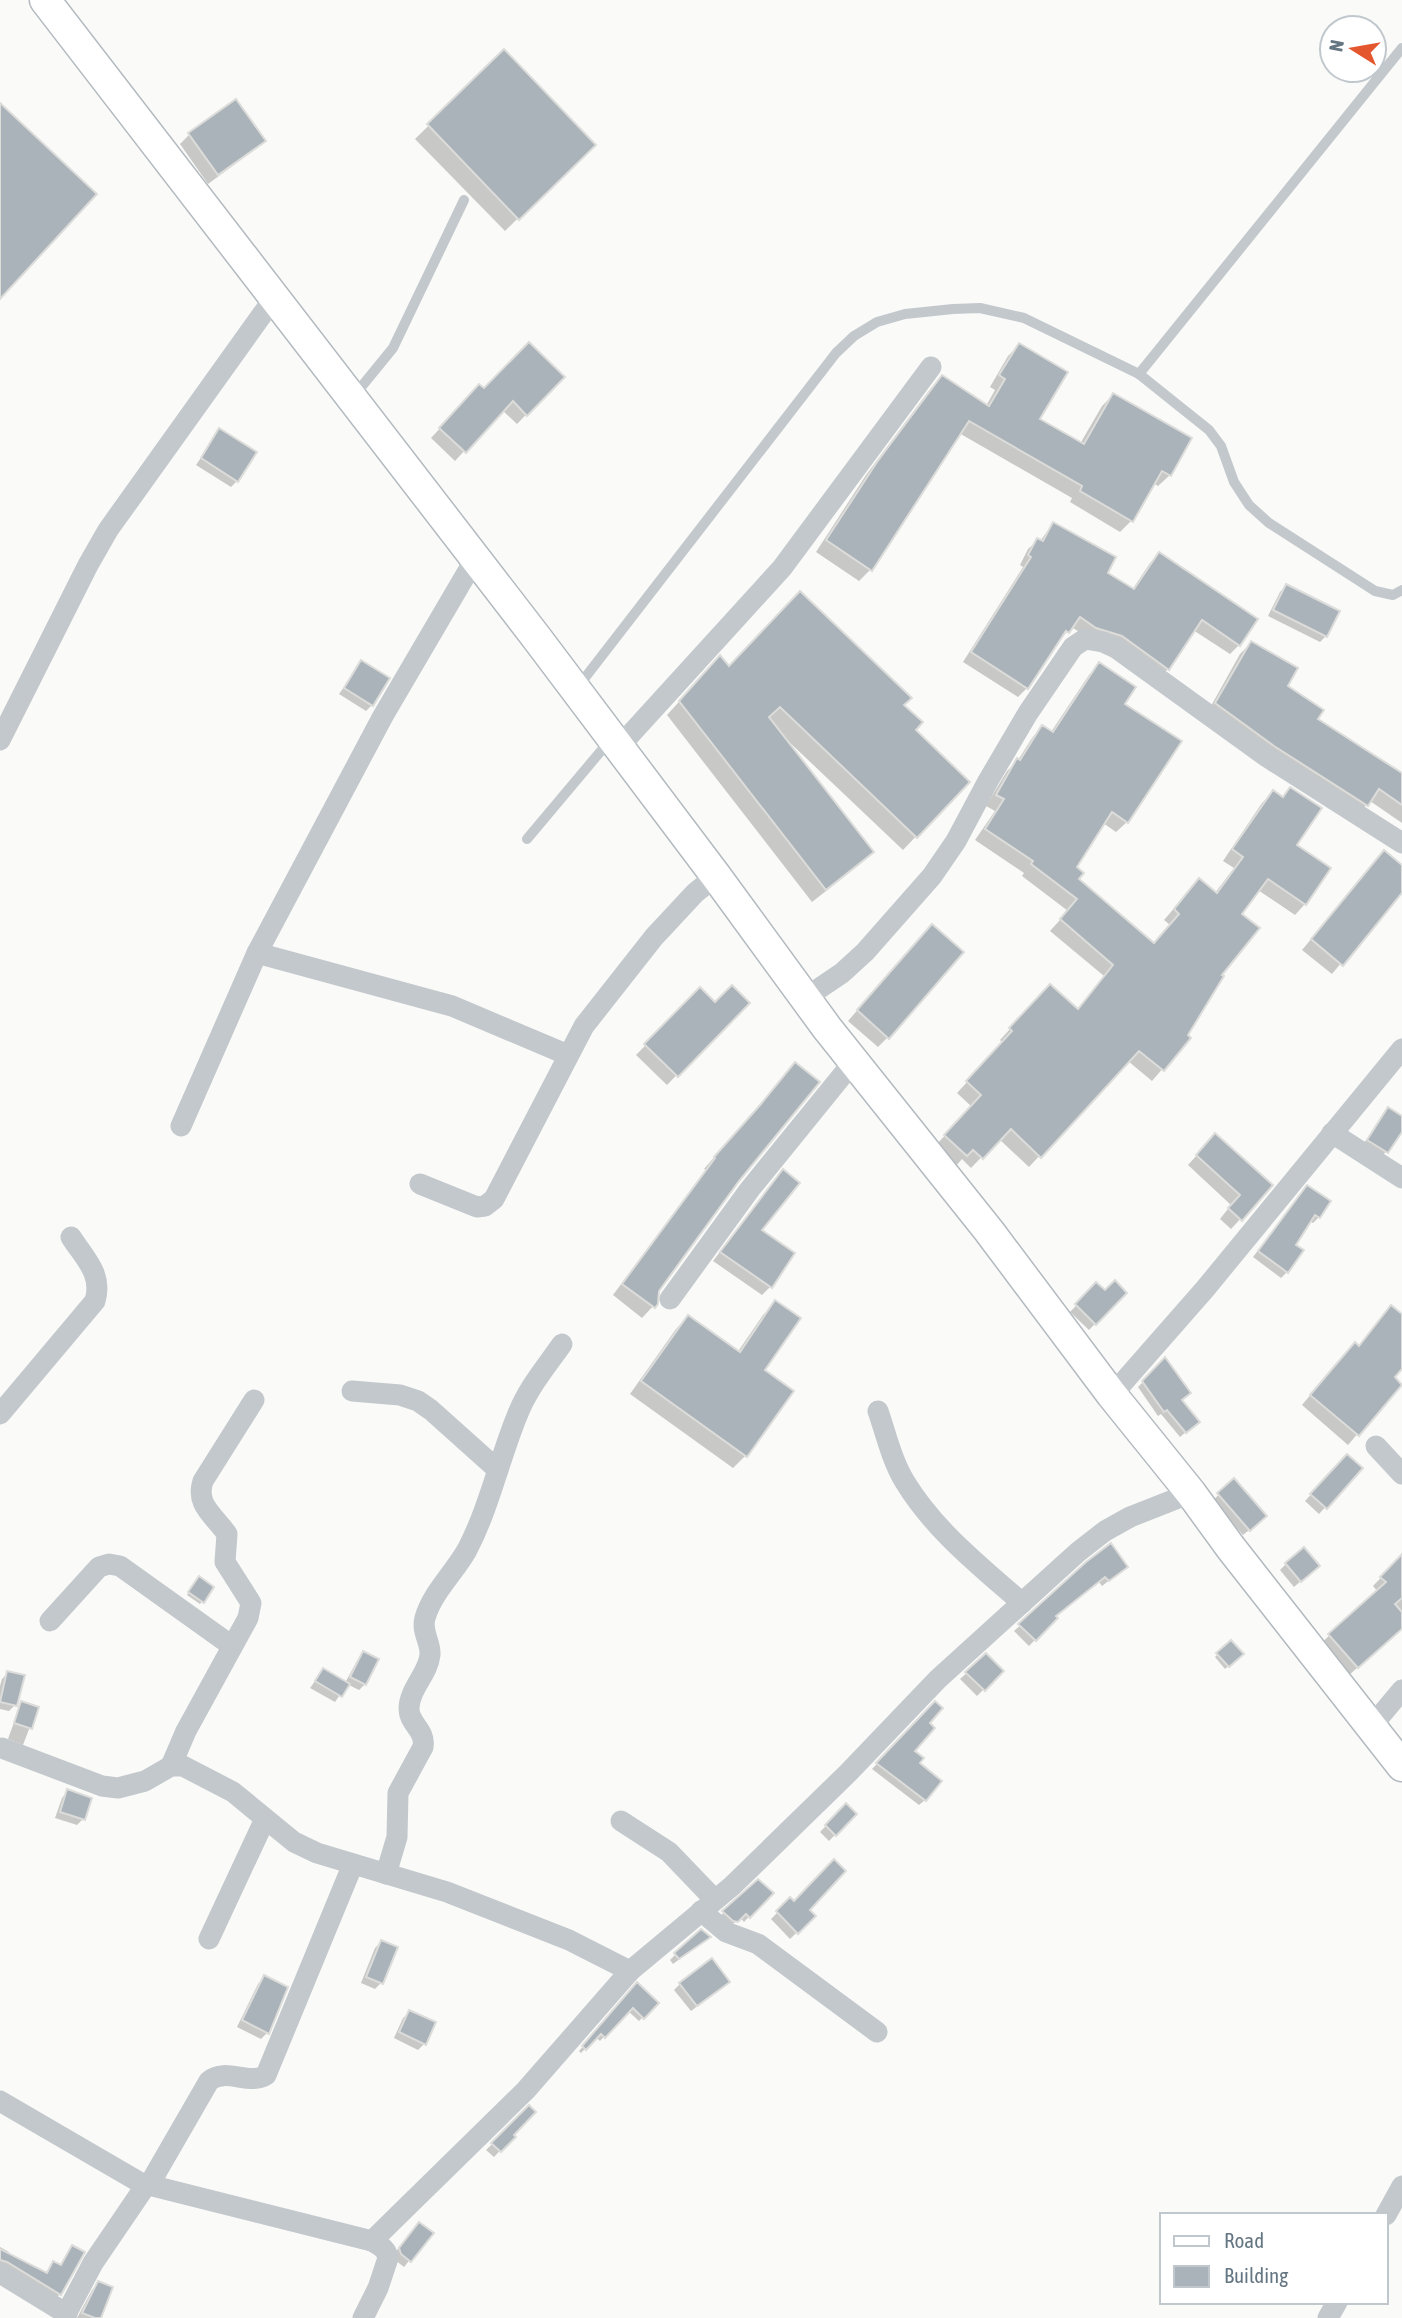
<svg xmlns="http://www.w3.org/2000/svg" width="1402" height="2318" font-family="'Asap Condensed',sans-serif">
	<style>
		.shadow { fill: #0003 }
		.building { fill: #aab3b9; stroke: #dcdcda; stroke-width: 2 }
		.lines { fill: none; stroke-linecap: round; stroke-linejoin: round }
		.secondary-casing { stroke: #b3babf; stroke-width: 33 }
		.service { stroke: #c3c8cc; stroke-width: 10 }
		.minor { stroke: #c3c8cc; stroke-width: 21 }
		.secondary { stroke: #fff; stroke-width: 30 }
	</style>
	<rect width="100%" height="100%" fill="#fafaf8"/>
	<!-- shadow -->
	<g class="shadow">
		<path d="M504 52 593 145 505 231 415 139Z"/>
		<path d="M189 135 263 141 254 150 208 184 180 144Z"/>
		<path d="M1019 345 1038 420 1080 444 1102 406 1113 395 1170 475 1158 486 1153 483 1131 521 1120 532 1070 502 1072 498 959 433 871 569 859 581 816 552 866 475 931 388 942 377 986 406 995 390 990 387 1008 356Z"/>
		<path d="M563 377 517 424 502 410 455 461 431 438 470 396 484 391Z"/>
		<path d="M220 430 237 481 231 487 196 465Z"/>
		<path d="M1053 524 1105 573 1132 590 1150 563 1159 554 1239 645 1230 654 1193 630 1168 669 1158 678 1071 627 1058 642 1027 688 1018 697 963 662 1023 567 1020 565 1028 549 1038 540 1040 541Z"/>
		<path d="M1286 586 1326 636 1320 642 1268 616 1280 592Z"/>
		<path d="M1251 643 1285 686 1315 720 1402 775V823L1370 801 1356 816 1206 715 1240 654Z"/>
		<path d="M362 662 372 705 366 711 339 694Z"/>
		<path d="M1099 664 1122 704 1127 822 1116 832 1103 823 1074 868 1077 880 1153 944 1170 925 1164 920 1189 891 1215 893 1234 868 1223 861 1262 803 1273 792 1281 798 1290 789 1295 845 1305 904 1295 915 1258 890 1240 914 1220 975 1186 1036 1189 1038 1152 1081 1128 1061 1029 1167 999 1139 971 1168 962 1159 956 1166 935 1146 972 1107 957 1093 1003 1043 1000 1040 1040 996 1077 1010 1104 976 1050 931 1068 911 1022 876 1024 873 975 840 995 811 986 806 1007 771 1018 760 1032 738 1042 727 1051 732 1089 675Z"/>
		<path d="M729 668 902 705 914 730 968 782 903 850 786 739 785 740 872 852 859 865 812 902 667 715 708 670Z"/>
		<path d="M1384 852 1402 867V890L1332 974 1302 950Z"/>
		<path d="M922 936 888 1037 878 1047 848 1021Z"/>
		<path d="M700 990 715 1004 747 1003 667 1085 636 1055Z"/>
		<path d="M795 1064 738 1180 658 1291 656 1303 642 1318 613 1295 706 1170 704 1169Z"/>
		<path d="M1388 1109 1402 1118V1129L1381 1158 1362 1146Z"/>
		<path d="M1206 1145 1271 1186 1231 1229 1220 1219 1231 1205 1188 1165Z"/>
		<path d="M775 1179 759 1231 770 1287 762 1295 713 1261Z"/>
		<path d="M1301 1194 1319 1217 1313 1223 1309 1221 1294 1245 1287 1272 1281 1278 1253 1257Z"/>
		<path d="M1097 1284 1105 1292 1125 1293 1089 1330 1070 1312Z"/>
		<path d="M775 1303 762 1370 791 1391 745 1456 733 1468 630 1394 676 1329 688 1317 737 1353 763 1315Z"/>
		<path d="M1391 1307 1402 1316V1366L1393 1377 1400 1384 1348 1445 1302 1405 1345 1354 1358 1347Z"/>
		<path d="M1165 1360 1192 1427 1180 1437 1161 1414 1158 1416 1138 1387Z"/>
		<path d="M1341 1462 1361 1468 1319 1514 1305 1501Z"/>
		<path d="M1234 1481 1259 1522 1243 1535 1212 1501Z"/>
		<path d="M1402 1556V1628L1348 1676 1320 1644 1378 1592 1373 1586Z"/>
		<path d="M1088 1563 1120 1572 1102 1586 1099 1582 1054 1617 1056 1618 1029 1646 1014 1631Z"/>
		<path d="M1286 1564 1311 1572 1294 1587 1280 1570Z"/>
		<path d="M196 1581 212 1588 200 1604 187 1595Z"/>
		<path d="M1231 1642 1242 1654 1225 1669 1215 1657Z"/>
		<path d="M364 1653 365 1684 359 1690 347 1684 335 1702 310 1688 323 1670 345 1683 358 1659Z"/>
		<path d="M986 1656 1002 1671 977 1696 960 1679Z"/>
		<path d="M8 1673 15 1705 9 1711 0 1709V1686L2 1679Z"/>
		<path d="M21 1703 37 1708 23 1745 8 1739Z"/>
		<path d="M935 1703 912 1751 918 1763 925 1800 919 1805 872 1769Z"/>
		<path d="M68 1791 83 1819 77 1825 55 1818 62 1798Z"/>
		<path d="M846 1805 855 1814 829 1841 820 1832Z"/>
		<path d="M758 1881 771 1893 744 1922 740 1917 731 1926 719 1917Z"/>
		<path d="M790 1900 807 1910 814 1916 790 1939 771 1919Z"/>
		<path d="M709 1937 673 1964 670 1960 676 1954Z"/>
		<path d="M381 1942V1983L375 1989 361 1983 375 1948Z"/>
		<path d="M265 1977 267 2033 261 2039 237 2027 258 1984Z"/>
		<path d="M680 1984 721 1988 691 2011 674 1990Z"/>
		<path d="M638 1985 656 2003 639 2021 628 2011 600 2041 596 2037 581 2053 579 2051Z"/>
		<path d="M410 2012 424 2044 418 2050 394 2038 403 2018Z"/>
		<path d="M529 2108 511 2135 513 2137 494 2157 486 2150Z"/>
		<path d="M413 2230 431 2234 404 2267 395 2260 393 2255Z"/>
		<path d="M0 2247 9 2252 7 2255 45 2274 53 2263 60 2266 72 2247 60 2294 54 2300 0 2267Z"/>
		<path d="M99 2283V2318H77L92 2290Z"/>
	</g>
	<!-- building -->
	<g class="building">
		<path d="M504 49 596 145 519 220 427 124Z"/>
		<path d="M236 99 266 141 218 175 188 133Z"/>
		<path d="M0 103 97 194 0 299Z"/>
		<path d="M529 342 565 377 527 416 513 401 466 453 439 428 479 384 484 388Z"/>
		<path d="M1019 343 1068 372 1040 419 1084 444 1113 393 1192 438 1171 476 1162 471 1133 522 1080 491 1082 486 969 421 872 571 826 540 877 462 942 375 989 406 1005 379 999 375Z"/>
		<path d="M219 428 257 452 238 482 201 458Z"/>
		<path d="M1053 522 1116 557 1108 573 1134 589 1159 552 1258 619 1240 646 1202 620 1169 670 1122 636 1096 628 1080 617 1069 633 1066 631 1028 689 971 652 1031 557 1028 555 1037 538 1043 541Z"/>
		<path d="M1286 584 1340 611 1327 637 1273 610Z"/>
		<path d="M800 591 912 698 904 705 923 722 916 730 970 782 917 838 780 707 769 717 874 852 826 890 679 701 720 655 729 666Z"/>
		<path d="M1251 641 1298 668 1288 686 1324 710 1318 719 1402 773V805L1379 789 1368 806 1274 746 1215 703Z"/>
		<path d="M361 660 390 678 373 706 344 688Z"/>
		<path d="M1099 662 1136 687 1125 704 1182 741 1128 823 1112 812 1077 867 1084 873 1079 879 1154 943 1179 914 1174 909 1199 878 1217 893 1243 857 1232 849 1273 790 1283 797 1290 787 1322 808 1297 845 1331 868 1306 905 1268 879 1242 914 1260 928 1222 975 1224 976 1188 1035 1191 1038 1164 1071 1139 1051 1041 1158 1011 1129 983 1159 973 1150 967 1156 944 1135 981 1095 966 1081 1012 1031 1009 1028 1050 984 1078 1009 1113 965 1060 919 1077 899 1031 864 1033 861 985 829 1004 799 996 795 1017 758 1020 760 1042 725 1053 732Z"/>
		<path d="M1384 850 1402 865V893L1343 966 1311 939Z"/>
		<path d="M932 924 964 952 889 1039 857 1010Z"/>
		<path d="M732 985 750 1003 678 1077 644 1044 700 987 715 1002Z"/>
		<path d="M795 1062 820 1082 739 1181 659 1291 658 1304 655 1308 622 1284 715 1158 714 1157 761 1104Z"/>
		<path d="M1388 1107 1402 1116V1132L1388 1153 1367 1140Z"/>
		<path d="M1215 1133 1273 1185 1242 1221 1228 1208 1240 1195 1196 1155Z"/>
		<path d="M783 1169 800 1183 762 1230 795 1253 772 1288 720 1252Z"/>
		<path d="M1307 1185 1331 1201 1320 1218 1315 1215 1296 1245 1304 1250 1288 1273 1258 1251Z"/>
		<path d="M1115 1280 1127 1293 1096 1325 1075 1304 1096 1282 1105 1290Z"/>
		<path d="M775 1300 801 1318 765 1370 794 1391 747 1457 641 1381 688 1315 740 1352Z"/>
		<path d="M1391 1305 1402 1314V1369L1395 1377 1402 1385 1359 1436 1310 1395 1355 1342 1359 1346Z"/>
		<path d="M1165 1357 1191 1393 1182 1400 1200 1422 1186 1433 1167 1410 1164 1412 1142 1381Z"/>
		<path d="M1347 1454 1363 1468 1327 1509 1310 1494Z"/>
		<path d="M1234 1478 1267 1516 1250 1531 1217 1493Z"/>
		<path d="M1111 1543 1128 1567 1109 1581 1105 1577 1056 1616 1058 1618 1036 1641 1018 1624 1086 1562Z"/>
		<path d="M1304 1547 1320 1566 1301 1582 1285 1563Z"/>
		<path d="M1402 1554V1598L1395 1604 1402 1612V1629L1358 1668 1328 1634 1386 1582 1380 1577Z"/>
		<path d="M199 1576 214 1587 204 1603 188 1592Z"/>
		<path d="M1231 1640 1244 1654 1229 1667 1216 1653Z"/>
		<path d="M363 1651 379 1659 366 1685 350 1677Z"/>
		<path d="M986 1653 1004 1671 985 1691 965 1672Z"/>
		<path d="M323 1668 350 1684 342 1697 315 1681Z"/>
		<path d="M7 1671 25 1675 17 1706 0 1702Z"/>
		<path d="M21 1701 39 1707 32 1729 14 1723Z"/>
		<path d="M935 1701 943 1708 930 1723 935 1728 915 1751 924 1758 920 1763 942 1781 926 1801 876 1763Z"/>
		<path d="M67 1789 92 1798 85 1820 60 1812Z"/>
		<path d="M846 1803 857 1814 836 1836 825 1825Z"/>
		<path d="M834 1859 846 1871 810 1910 816 1916 798 1934 776 1911 790 1897 794 1901Z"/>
		<path d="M758 1879 774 1893 750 1918 746 1914 738 1922 733 1921 722 1911Z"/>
		<path d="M701 1929 711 1937 679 1959 674 1953Z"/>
		<path d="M381 1940 398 1947 383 1984 366 1977Z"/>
		<path d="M712 1958 730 1982 697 2006 679 1983Z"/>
		<path d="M264 1975 288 1987 269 2034 242 2020Z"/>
		<path d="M637 1982 659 2003 644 2019 633 2008 605 2038 601 2034 586 2050 582 2046Z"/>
		<path d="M409 2010 436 2022 426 2045 399 2032Z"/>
		<path d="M529 2105 536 2112 514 2135 516 2137 501 2152 491 2143Z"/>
		<path d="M419 2222 434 2233 411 2262 401 2254 399 2248Z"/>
		<path d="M72 2245 85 2252 61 2295 7 2262 0 2260V2249L47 2273 53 2261 61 2265Z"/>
		<path d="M98 2281 113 2287 101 2318H95L82 2313Z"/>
	</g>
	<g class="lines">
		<defs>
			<path id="secondary" d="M45 0 536 637 716 876 827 1028 989 1231 1112 1395 1191 1493 1231 1548 1402 1766"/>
		</defs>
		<!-- secondary casing -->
		<use href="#secondary" class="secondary-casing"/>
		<!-- service -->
		<g class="service">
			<path d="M1139 374 1402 48"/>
			<path d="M353 397 393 348 464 200"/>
			<path d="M577 688 836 353 854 336 877 322 905 314 953 309 980 308 1024 318 1139 374 1209 430 1221 446 1234 482 1249 505 1269 523 1375 591 1393 595 1402 590"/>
			<path d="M527 839 611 739"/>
		</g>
		<!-- minor -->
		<g class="minor">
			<path d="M0 740 88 565 108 530 274 298"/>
			<path d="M618 748 782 568 931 367"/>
			<path d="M257 953 452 1006 568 1055"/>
			<path d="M805 998 842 973 865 952 932 876 956 841 988 781 1028 713 1073 647 1085 639 1103 642 1116 648 1267 757 1402 843"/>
			<path d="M181 1126 257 953 383 716 475 559"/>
			<path d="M1332 1133 1402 1178"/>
			<path d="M420 1184 477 1207 485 1206 494 1199 584 1026 654 937 695 893 716 876"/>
			<path d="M670 1299 750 1189 854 1061"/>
			<path d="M352 1391 400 1395 418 1401 431 1410 498 1470"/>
			<path d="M1112 1395 1205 1289 1402 1049"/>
			<path d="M878 1411C886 1434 892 1461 905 1482 935 1531 980 1566 1022 1603"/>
			<path d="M0 1414 95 1301C103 1274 85 1259 71 1237"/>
			<path d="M1376 1446 1402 1474"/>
			<path d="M50 1621 99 1567 109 1564 120 1566 232 1646"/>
			<path d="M1371 1727 1402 1690"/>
			<path d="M2 1748 102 1786 118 1788 145 1781 171 1766H183L233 1792 294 1842 317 1853 447 1892 569 1940 630 1971"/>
			<path d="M171 1766 186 1731 248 1618 251 1603 225 1562 227 1534C214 1515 195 1505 203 1481L254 1400"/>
			<path d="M621 1821 669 1852 715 1900"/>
			<path d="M386 1874 397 1837 398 1793 423 1747C426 1730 409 1724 409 1709 409 1689 428 1674 430 1655 431 1642 421 1632 425 1618 432 1593 454 1573 467 1550 489 1508 499 1460 517 1416 527 1389 546 1367 562 1344"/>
			<path d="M701 1911 726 1932 758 1944 877 2032"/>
			<path d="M209 1939 265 1819"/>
			<path d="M0 2101 146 2186"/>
			<path d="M149 2185 209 2081C226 2067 249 2086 266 2075L353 1864"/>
			<path d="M1386 2215 1402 2186"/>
			<path d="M0 2273 67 2314"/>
			<path d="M64 2318 93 2263 144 2188 149 2185 372 2241 526 2090 630 1971 732 1886 848 1773 938 1679 1078 1552 1105 1531 1130 1517 1191 1493"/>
			<path d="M363 2318 378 2288 388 2258C387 2249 380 2246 372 2241"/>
			<path d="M1328 2318 1337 2302"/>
		</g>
		<!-- secondary -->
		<use href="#secondary" class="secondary"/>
	</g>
	<!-- legend -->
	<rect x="1160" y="2213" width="228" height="91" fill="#ffffff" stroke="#c1c8cd" stroke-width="2"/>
	<rect x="1174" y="2236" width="35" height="10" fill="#ffffff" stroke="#c1c8cd" stroke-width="2"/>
	<text x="1224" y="2248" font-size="21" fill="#657683">Road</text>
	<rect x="1174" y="2266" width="35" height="21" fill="#aab3b9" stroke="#c1c8cd" stroke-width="2"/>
	<text x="1224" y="2283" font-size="21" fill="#657683">Building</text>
	<!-- north arrow -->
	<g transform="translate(1353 49) rotate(281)"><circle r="33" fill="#ffffff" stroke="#c1c8cd" stroke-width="2"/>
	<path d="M0-5L12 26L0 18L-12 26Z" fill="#e4572e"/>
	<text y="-10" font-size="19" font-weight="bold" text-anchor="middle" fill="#657683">N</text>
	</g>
</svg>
